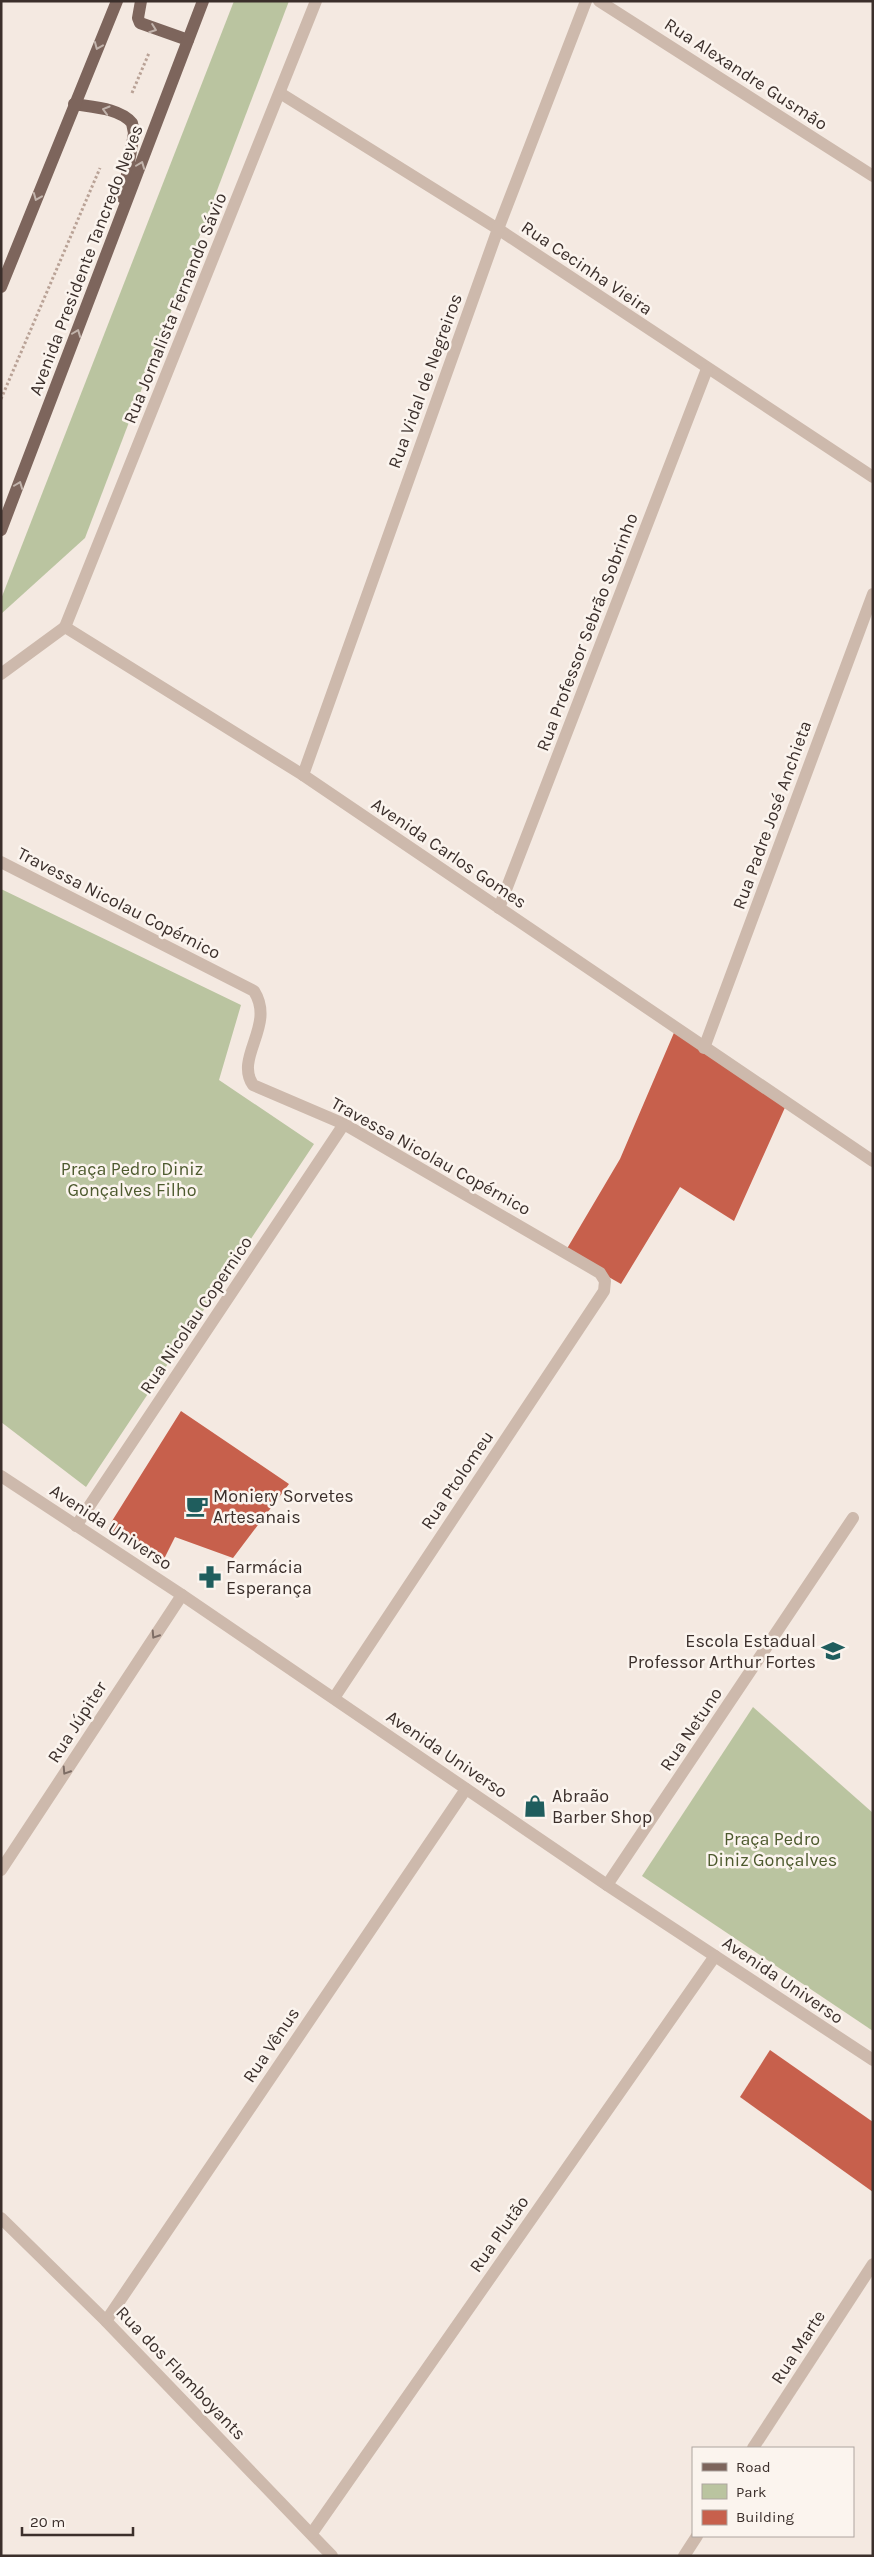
<svg xmlns="http://www.w3.org/2000/svg" width="874" height="2557" font-family="Karla,sans-serif">
	<style>
		.green { fill: #bac4a0 }
		.building { fill: #c7604c }
		.lines { fill: none; stroke-linecap: round; stroke-linejoin: round }
		.path { stroke: #b9a296; stroke-width: 3; stroke-dasharray: 2.5 2.5; stroke-linecap: butt }
		.street { stroke: #cdb9ac; stroke-width: 12 }
		.primary { stroke: #7d655c; stroke-width: 12 }
		.oneway { stroke: #c2b4ac }
		.oneway2 { stroke: #7d6d65 }
		.labels { text-anchor: middle; stroke-width: 5; stroke-linejoin: round; paint-order: stroke }
		.street-label { font-size: 18px; fill: #3b2f2b; stroke: #fbf4ee }
		.park-label { font-size: 18px; fill: #4d5a2e; stroke: #fbf4ee }
		.poi-label { font-size: 18px; fill: #3b2f2b; stroke: #fbf4ee; text-anchor: start }
	</style>
	<rect width="100%" height="100%" fill="#f4e9e1"/>
	<!-- green -->
	<g class="green">
		<path d="M234 1H289L85 538 1 614V599Z"/>
		<path d="M1 889 241 1005 219 1080 314 1144 86 1487 1 1422Z"/>
		<path d="M753 1707 873 1813V2031L642 1876Z"/>
	</g>
	<!-- building -->
	<g class="building">
		<path d="M676 1028 787 1103 734 1221 680 1187 621 1284 565 1252 620 1159Z"/>
		<path d="M181 1411 289 1484 233 1558 175 1537 161 1565 107 1529Z"/>
		<path d="M770 2050 873 2122V2192L740 2097Z"/>
	</g>
	<g class="lines">
		<!-- path -->
		<g class="path">
			<path d="M132 93 149 53"/>
			<path d="M1 399 100 168"/>
		</g>
		<!-- street -->
		<g class="street">
			<path d="M599 1 873 176"/>
			<path d="M280 93 498 229 873 477"/>
			<path d="M65 627 303 775 873 1161"/>
			<path d="M65 627 316 1"/>
			<path d="M1 674 65 627"/>
			<path d="M303 775 498 229 586 1"/>
			<path d="M1 862 254 991C276 1026 234 1057 253 1085L344 1124 600 1273 605 1281 604 1291 334 1698"/>
			<path d="M499 908 707 369"/>
			<path d="M704 1048 873 594"/>
			<path d="M1 1476 182 1595 607 1885 873 2060"/>
			<path d="M76 1526 344 1124"/>
			<path d="M1 1870 182 1595"/>
			<path d="M607 1885 853 1518"/>
			<path d="M1 2218 106 2321 332 2556"/>
			<path d="M106 2321 466 1789"/>
			<path d="M753 2448 873 2264"/>
			<path d="M312 2533 715 1956"/>
			<path d="M684 2556 697 2536"/>
		</g>
		<!-- primary -->
		<g class="primary">
			<path d="M141 1 138 18 140 23 188 40"/>
			<path d="M74 104C92 107 120 108 132 123L134 133 123 198"/>
			<path d="M1 287 117 1"/>
			<path d="M1 530 203 1"/>
		</g>
	</g>
	<!-- one-way arrows -->
	<defs><path id="oneway-chevron" d="M-2-3.5L2.5 0L-2 3.5" fill="none" stroke-width="1.6" stroke-linecap="round" stroke-linejoin="round" transform="scale(1.25)"/></defs>
	<g class="oneway">
		<use href="#oneway-chevron" transform="translate(153 29) rotate(20)"/>
		<use href="#oneway-chevron" transform="translate(98 46) rotate(113)"/>
		<use href="#oneway-chevron" transform="translate(106 110) rotate(-164)"/>
		<use href="#oneway-chevron" transform="translate(141 165) rotate(-69)"/>
		<use href="#oneway-chevron" transform="translate(37 197) rotate(112)"/>
		<use href="#oneway-chevron" transform="translate(77 333) rotate(-69)"/>
		<use href="#oneway-chevron" transform="translate(19 485) rotate(-69)"/>
	</g>
	<g class="oneway2">
		<use href="#oneway-chevron" transform="translate(155 1635) rotate(123)"/>
		<use href="#oneway-chevron" transform="translate(66 1771) rotate(123)"/>
	</g>
	<!-- icons -->
	<defs>
		<symbol id="cafe-bare" viewBox="-9 -9 18 18"><path d="M-5.5-4.5H6V0H3Q3 3.5 0 3.5H-2.5Q-5.5 3.5-5.5 0ZM3-3.2v2h1.7v-2ZM-6 4.5H4V6H-6Z" fill="#1f5d5d" stroke="#fbf4ee" stroke-width="2.5" paint-order="stroke"/></symbol>
		<symbol id="pharmacy-bare" viewBox="-9 -9 18 18"><path d="M-2-6h4v4h4v4h-4v4h-4v-4h-4v-4h4Z" fill="#1f5d5d" stroke="#fbf4ee" stroke-width="2.5" paint-order="stroke"/></symbol>
		<symbol id="school-bare" viewBox="-9 -9 18 18"><path d="M0-5L7-2L0 1L-7-2ZM-4 1L0 2.5L4 1V4Q0 6-4 4Z" fill="#1f5d5d" stroke="#fbf4ee" stroke-width="2.5" paint-order="stroke"/></symbol>
		<symbol id="shop-bare" viewBox="-9 -9 18 18"><path d="M-5-2.5h2.3a2.7 3.5 0 0 1 5.4 0H5L5.5 6h-11ZM-1.5-2.5h3a1.5 2.3 0 0 0-3 0Z" fill="#1f5d5d" stroke="#fbf4ee" stroke-width="2.5" paint-order="stroke"/></symbol>
	</defs>
	<g fill-rule="evenodd">
		<use href="#cafe-bare" x="181" y="1490" width="32" height="32"/>
		<use href="#pharmacy-bare" x="194" y="1561" width="32" height="32"/>
		<use href="#school-bare" x="817" y="1635" width="32" height="32"/>
		<use href="#shop-bare" x="519" y="1790" width="32" height="32"/>
	</g>
	<g class="labels">
		<!-- street labels -->
		<g class="street-label">
			<text transform="translate(746 74) rotate(33)" y="6">Rua Alexandre Gusmão</text>
			<text transform="translate(86 260) rotate(-69)" y="6">Avenida Presidente Tancredo Neves</text>
			<text transform="translate(587 268) rotate(34)" y="6">Rua Cecinha Vieira</text>
			<text transform="translate(175 308) rotate(-68)" y="6">Rua Jornalista Fernando Sávio</text>
			<text transform="translate(425 381) rotate(-70)" y="6">Rua Vidal de Negreiros</text>
			<text transform="translate(587 632) rotate(-69)" y="6">Rua Professor Sebrão Sobrinho</text>
			<text transform="translate(772 815) rotate(-70)" y="6">Rua Padre José Anchieta</text>
			<text transform="translate(449 853) rotate(34)" y="6">Avenida Carlos Gomes</text>
			<text transform="translate(119 903) rotate(27)" y="6">Travessa Nicolau Copérnico</text>
			<text transform="translate(431 1156) rotate(29)" y="6">Travessa Nicolau Copérnico</text>
			<text transform="translate(196 1315) rotate(-56)" y="6">Rua Nicolau Copernico</text>
			<text transform="translate(457 1480) rotate(-56)" y="6">Rua Ptolomeu</text>
			<text transform="translate(111 1527) rotate(33)" y="6">Avenida Universo</text>
			<text transform="translate(77 1722) rotate(-57)" y="6">Rua Júpiter</text>
			<text transform="translate(691 1729) rotate(-56)" y="6">Rua Netuno</text>
			<text transform="translate(447 1754) rotate(34)" y="6">Avenida Universo</text>
			<text transform="translate(783 1980) rotate(34)" y="6">Avenida Universo</text>
			<text transform="translate(271 2045) rotate(-56)" y="6">Rua Vênus</text>
			<text transform="translate(499 2234) rotate(-55)" y="6">Rua Plutão</text>
			<text transform="translate(798 2347) rotate(-57)" y="6">Rua Marte</text>
			<text transform="translate(181 2373) rotate(46)" y="6">Rua dos Flamboyants</text>
		</g>
		<!-- park labels -->
		<g class="park-label">
			<text x="132" y="1175">Praça Pedro Diniz<tspan x="132" dy="21">Gonçalves Filho</tspan></text>
			<text x="772" y="1845">Praça Pedro<tspan x="772" dy="21">Diniz Gonçalves</tspan></text>
		</g>
		<!-- poi labels -->
		<g class="poi-label">
			<text x="213" y="1502">Moniery Sorvetes<tspan x="213" dy="21">Artesanais</tspan></text>
			<text x="226" y="1573">Farmácia<tspan x="226" dy="21">Esperança</tspan></text>
			<text x="816" y="1647" text-anchor="end">Escola Estadual<tspan x="816" dy="21">Professor Arthur Fortes</tspan></text>
			<text x="552" y="1802">Abraão<tspan x="552" dy="21">Barber Shop</tspan></text>
		</g>
	</g>
	<!-- border -->
	<rect width="874" height="2557" fill="none" stroke="#3b2f2b" stroke-width="5"/>
	<!-- legend -->
	<rect x="692" y="2447" width="162" height="90" fill="#fbf4ee" stroke="#aea5a0"/>
	<rect x="702" y="2463" width="25" height="8" fill="#7d655c" stroke="#aea5a0"/>
	<text x="736" y="2472" font-size="15" fill="#3b2f2b">Road</text>
	<rect x="702" y="2484" width="25" height="15" fill="#bac4a0" stroke="#aea5a0"/>
	<text x="736" y="2497" font-size="15" fill="#3b2f2b">Park</text>
	<rect x="702" y="2510" width="25" height="15" fill="#c7604c" stroke="#aea5a0"/>
	<text x="736" y="2522" font-size="15" fill="#3b2f2b">Building</text>
	<!-- scale -->
	<path d="M22 2527v8h111v-8" fill="none" stroke="#3b2f2b" stroke-width="2.5"/>
	<text x="30" y="2527" font-size="15" fill="#3b2f2b" stroke="#fbf4ee" stroke-width="4" paint-order="stroke">20 m</text>
</svg>
